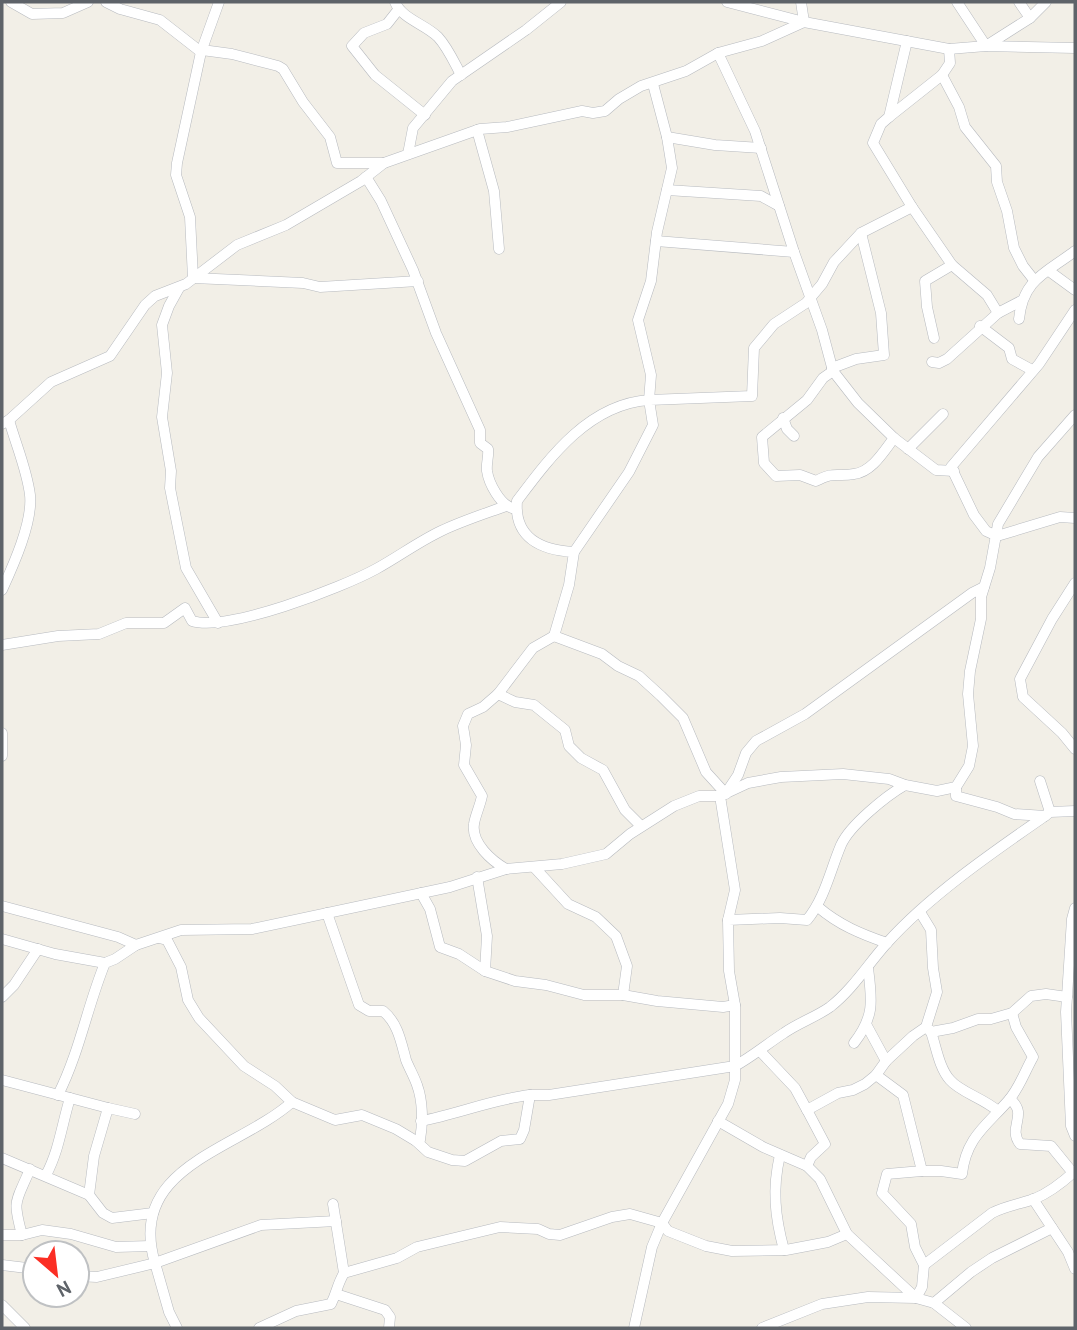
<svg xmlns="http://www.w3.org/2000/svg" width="1077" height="1330" font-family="'PT Sans',sans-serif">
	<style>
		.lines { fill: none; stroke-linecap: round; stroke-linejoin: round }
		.minor-casing { stroke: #b7babf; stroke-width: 11 }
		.minor { stroke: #fff; stroke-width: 10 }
	</style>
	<rect width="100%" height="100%" fill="#f2efe7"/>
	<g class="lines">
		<defs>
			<g id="minor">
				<path d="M11 2 32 14 63 13 88 2"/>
				<path d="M106 2 120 9 160 20 201 52"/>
				<path d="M219 2 201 52 177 163 176 175 190 217 193 278 303 283 320 287 418 281"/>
				<path d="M395 2C402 19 425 24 438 37 448 48 454 62 461 75"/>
				<path d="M727 2 804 22 949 49 986 46 1075 48"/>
				<path d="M801 2 804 22"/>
				<path d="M957 2 986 46 1030 18 1046 2"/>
				<path d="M1019 2 1030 18"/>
				<path d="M398 10 387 24 364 33 352 46 375 75 425 115"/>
				<path d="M907 41 889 117 881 124 873 143 912 207 952 265 987 295 998 313"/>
				<path d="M202 50 232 54 278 66 283 69 303 102 330 137 337 163H384"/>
				<path d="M718 53 755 131 794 252 822 330 833 371 858 403 894 438 936 470 954 471"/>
				<path d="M942 75 959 107 965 127 996 166 997 182 1007 211 1014 248 1023 266 1034 280"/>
				<path d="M653 84 667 137 672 168 657 232 651 281 638 320 651 375 649 400C589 404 550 457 517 501 514 538 541 550 574 552L569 585 554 636 602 654 618 666 639 676 661 696 683 718 706 772 726 794"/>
				<path d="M889 117 942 75 950 63 949 49"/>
				<path d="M477 130 494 191 499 249"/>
				<path d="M667 137 715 145 761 148"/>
				<path d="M408 154 413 128 452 81 526 30 561 2"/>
				<path d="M366 177 381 201 413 270 436 333 480 430V443L488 449C489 457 486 463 487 471 489 484 500 504 512 508"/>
				<path d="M667 190 761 196 779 206"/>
				<path d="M656 241 794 252"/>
				<path d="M1049 271 1075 290"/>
				<path d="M179 288 169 306 162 325 167 373 162 417 171 471 170 488 186 568 218 623"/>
				<path d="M1075 310 1039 364 951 467 974 515 986 531 997 536 1060 517 1075 518"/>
				<path d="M1019 319C1023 279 1046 273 1075 251"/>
				<path d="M980 326 1009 348 1012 359 1032 370"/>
				<path d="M934 338 927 307 925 281 952 265"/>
				<path d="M932 362 939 363 947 359 998 313 1021 301"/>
				<path d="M832 368 856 359 884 355 881 313 861 233"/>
				<path d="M833 371 823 378 807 400 762 437 764 463 776 476 800 475 816 481C834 471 836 477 854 474 872 472 884 451 894 438"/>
				<path d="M783 418 787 429 794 436"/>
				<path d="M2 424 9 420 51 382 110 356 145 305 155 296 186 284 237 245 286 225 361 181 384 163 480 129 507 127 582 111 593 113 605 111 619 99 641 86 686 71 718 53 762 41 804 22"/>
				<path d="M908 449 943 414"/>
				<path d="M574 552 629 472 653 425 649 400 752 396 754 348 774 324 806 303 822 284 834 262 861 233 912 207"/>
				<path d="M1075 583 1052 619 1020 679 1023 697 1062 733 1075 749"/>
				<path d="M2 590C13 566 33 522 30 495 27 470 16 445 9 420"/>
				<path d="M2 645 58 636 99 634 126 623H164L185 608 192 621C228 632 341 588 376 569 398 557 418 542 441 531 462 521 484 514 506 506"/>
				<path d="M498 694 515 702 534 705 565 730 569 746 581 758 603 770 625 810 641 826"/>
				<path d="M2 733V756"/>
				<path d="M1040 781 1050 812"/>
				<path d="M956 787V796L997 807 1014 814 1045 816 1050 812 1075 811"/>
				<path d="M726 793 738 775 746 753 756 741 805 714 972 593 984 587"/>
				<path d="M720 796 735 890 728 920"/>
				<path d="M534 867 568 904 596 917 616 936 627 966 623 995"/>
				<path d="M506 869C492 861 471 843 474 824 475 816 480 806 482 796L464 765 466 745 463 726 468 714 483 707 498 694 533 648 554 636"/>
				<path d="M477 877 487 936 485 971"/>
				<path d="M421 893 430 909 440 947 459 954 485 971 515 981 546 985 584 995H623L657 1001 723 1007 735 1005"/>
				<path d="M2 906 118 937 136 945"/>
				<path d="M818 907C839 925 861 934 887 943"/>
				<path d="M1075 908 1072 919 1066 1012 1071 1126 1075 1136"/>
				<path d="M327 913 359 1005 369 1011H383C398 1023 401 1042 406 1060 409 1068 414 1076 417 1085 423 1101 423 1123 420 1140L416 1141"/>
				<path d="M159 938 167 940 181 967 188 1000 199 1018 244 1066 275 1086 292 1102 335 1120 362 1115 396 1129 416 1141 428 1152 452 1160 465 1161 501 1141 520 1139 524 1130 530 1095H549L735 1066C753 1056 767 1044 784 1033 798 1023 816 1017 830 1007 853 989 868 964 887 943 929 896 993 852 1045 816"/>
				<path d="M2 939 55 954 105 963 115 959 136 945 181 930 252 929 450 887 506 869 562 864 606 854 630 834 674 806 699 796H720L748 783 781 777 843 774 889 779 905 785 937 791 956 787 969 766 973 746 968 694 970 671 981 619V597L990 568 998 524 1038 457 1075 415"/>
				<path d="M2 997 14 985 38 949"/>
				<path d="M867 1026 886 1061"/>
				<path d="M926 1027 931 1032 953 1028 978 1019H991L1012 1013 1031 996 1046 994 1067 997"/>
				<path d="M931 1032C936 1046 939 1068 950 1080 960 1092 983 1098 998 1111"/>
				<path d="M854 1043C875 1016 872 1000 868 968"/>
				<path d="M760 1051 795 1088 807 1110 838 1093 853 1090 865 1084 876 1075 886 1061 913 1036 926 1027 937 992 933 968 931 930 920 912"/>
				<path d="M2 1080 108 1108"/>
				<path d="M58 1095C80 1051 87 1007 105 963"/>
				<path d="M1010 1099C1029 1115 1007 1127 1020 1144L1051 1146 1073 1173"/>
				<path d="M292 1102C238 1150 126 1166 155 1263L261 1225 336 1221"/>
				<path d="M807 1110 825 1144 811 1157 807 1166"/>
				<path d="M421 1121C458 1114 493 1099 530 1095"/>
				<path d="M718 1121 763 1147 807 1166 820 1179 847 1234 916 1298 934 1303 966 1328"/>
				<path d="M780 1155C772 1189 775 1217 784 1250"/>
				<path d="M2 1158 89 1195 103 1213 112 1218 153 1213"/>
				<path d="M922 1171H941L962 1174C966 1138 986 1126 1008 1101 1019 1089 1025 1071 1033 1057L1016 1027 1012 1013"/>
				<path d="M46 1175C59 1151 62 1124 70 1098"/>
				<path d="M89 1195 94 1156 108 1108 135 1114"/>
				<path d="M1033 1199 1068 1252 1075 1269"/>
				<path d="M333 1204 344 1273"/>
				<path d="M2 1235H22L42 1230 71 1234 116 1247 150 1246"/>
				<path d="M22 1235C12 1198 16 1203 30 1169"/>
				<path d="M2 1265 35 1269"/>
				<path d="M924 1265 992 1213C1005 1206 1020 1204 1034 1199 1049 1193 1063 1182 1075 1171"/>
				<path d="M77 1276 97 1277 155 1263 169 1312 177 1328"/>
				<path d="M336 1294 385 1310 390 1317 389 1328"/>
				<path d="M934 1303 971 1272 992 1258 1052 1228"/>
				<path d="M2 1305 25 1328"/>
				<path d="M259 1328 296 1311 331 1304C337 1292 337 1285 344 1273L397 1258 417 1247 500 1227 538 1229 549 1234 560 1235 612 1217 630 1214 662 1223 668 1231 706 1246 732 1251 786 1250 828 1242 847 1234"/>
				<path d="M634 1328 652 1247 662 1223 728 1104 735 1080V1005L729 971 728 920 780 918 807 920C825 898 830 871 841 845 850 825 886 796 905 785"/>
				<path d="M762 1328 822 1304 868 1297 916 1298 922 1287 924 1265 915 1247 911 1224 882 1193 887 1174 922 1171 903 1095 876 1075"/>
			</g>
		</defs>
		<!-- minor casing -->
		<use href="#minor" class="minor-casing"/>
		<!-- minor -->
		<use href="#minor" class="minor"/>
	</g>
	<!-- border -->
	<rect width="1077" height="1330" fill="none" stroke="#5e6369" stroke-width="7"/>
	<!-- north arrow -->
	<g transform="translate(56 1274) rotate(152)"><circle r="33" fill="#ffffff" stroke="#bfc1c3" stroke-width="2"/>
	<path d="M0-5L12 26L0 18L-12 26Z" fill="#fb2e24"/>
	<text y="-10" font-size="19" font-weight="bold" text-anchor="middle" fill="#5e6369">N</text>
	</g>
</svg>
